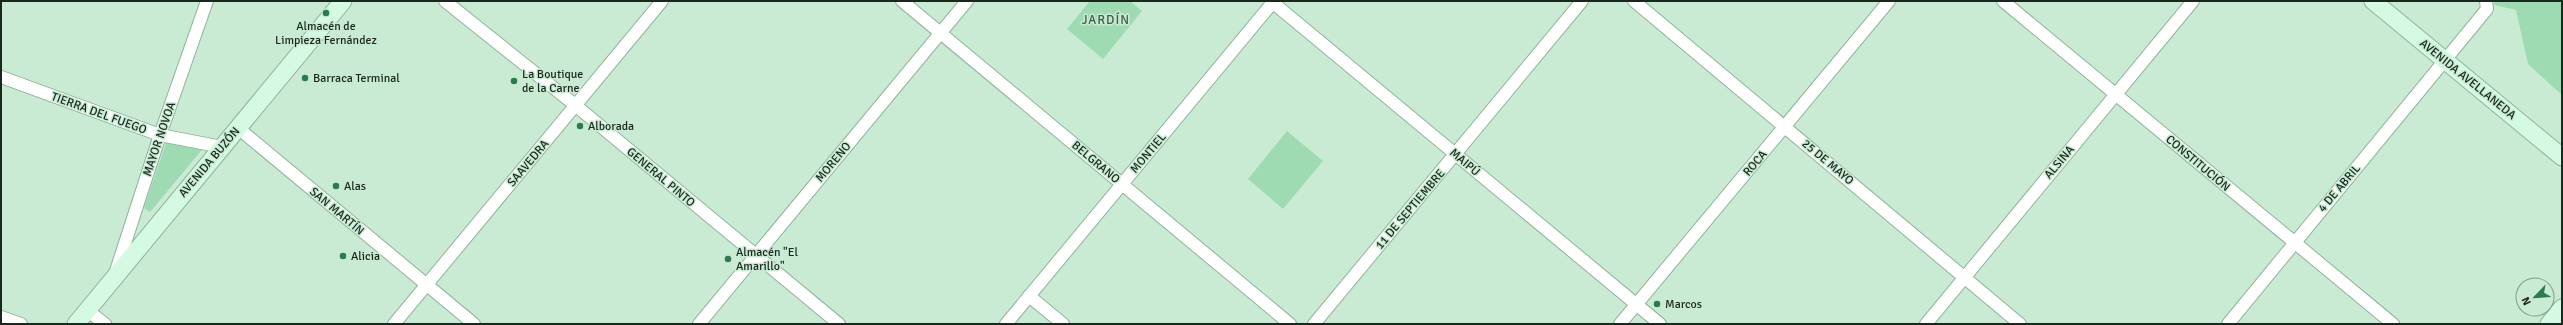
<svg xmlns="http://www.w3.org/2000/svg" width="2563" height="325" font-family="Signika,sans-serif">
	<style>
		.green { fill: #9edbb2 }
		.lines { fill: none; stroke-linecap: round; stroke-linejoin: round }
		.minor-casing { stroke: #91b29b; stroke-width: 14 }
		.secondary-casing { stroke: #91b29b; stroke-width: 19 }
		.minor { stroke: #fff; stroke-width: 12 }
		.secondary { stroke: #d5fae4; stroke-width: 17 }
		.poi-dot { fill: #2a7c4e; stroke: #c9ebd3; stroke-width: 1.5 }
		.labels { text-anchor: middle; stroke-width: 3; stroke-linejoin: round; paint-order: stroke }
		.poi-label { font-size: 12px; fill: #1a271e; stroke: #c9ebd3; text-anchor: start }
		.street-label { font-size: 12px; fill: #1a271e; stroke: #c9ebd3 }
		.neighbourhood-label { font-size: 13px; letter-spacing: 1px; fill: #405e4a; stroke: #c9ebd3 }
	</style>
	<rect width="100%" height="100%" fill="#c9ebd3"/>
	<!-- green -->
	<g class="green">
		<path d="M1090 1H1130L1142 11 1103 59 1067 29Z"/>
		<path d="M2494 1H2562V95L2528 64 2516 10 2494 5Z"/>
		<path d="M1287 131 1323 161 1283 209 1248 179Z"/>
		<path d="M167 140 206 145 150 212 144 208Z"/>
	</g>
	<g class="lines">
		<defs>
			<g id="minor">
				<path d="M445 1 575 105 839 324"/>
				<path d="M902 1 1290 324"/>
				<path d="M1271 1 1660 324"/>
				<path d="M1634 1 2020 324"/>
				<path d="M2003 1 2393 324"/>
				<path d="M1 77 160 135 222 147"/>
				<path d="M238 128 474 324"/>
				<path d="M116 271 160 135 207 1"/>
				<path d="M1029 296 1063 324"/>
				<path d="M87 310 105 324"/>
				<path d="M1 317 21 324"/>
				<path d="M394 324 662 1"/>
				<path d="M699 324 967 1"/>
				<path d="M1006 324 1274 1"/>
				<path d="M1314 324 1582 1"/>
				<path d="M1620 324 1889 1"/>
				<path d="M1926 324 2193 1"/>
				<path d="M2228 324 2487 9 2486 1"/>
			</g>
			<g id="secondary">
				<path d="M2373 1 2562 157"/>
				<path d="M76 324 343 1"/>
				<path d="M2549 324 2562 308"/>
			</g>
		</defs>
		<!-- minor casing -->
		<use href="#minor" class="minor-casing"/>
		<!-- secondary casing -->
		<use href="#secondary" class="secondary-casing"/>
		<!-- minor -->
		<use href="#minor" class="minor"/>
		<!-- secondary -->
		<use href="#secondary" class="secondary"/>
	</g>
	<!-- markers -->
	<g class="poi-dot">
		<circle cx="326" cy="13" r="4"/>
		<circle cx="305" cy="78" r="4"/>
		<circle cx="514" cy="81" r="4"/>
		<circle cx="580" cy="126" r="4"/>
		<circle cx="336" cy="186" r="4"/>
		<circle cx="343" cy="256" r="4"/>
		<circle cx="728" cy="259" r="4"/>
		<circle cx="1657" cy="304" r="4"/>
	</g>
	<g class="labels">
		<!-- poi labels -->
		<g class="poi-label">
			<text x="326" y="30" text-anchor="middle">Almacén de<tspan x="326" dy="14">Limpieza Fernández</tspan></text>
			<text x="522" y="78">La Boutique<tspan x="522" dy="14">de la Carne</tspan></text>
			<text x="313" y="82">Barraca Terminal</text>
			<text x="588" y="130">Alborada</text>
			<text x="344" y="190">Alas</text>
			<text x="736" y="256">Almacén "El<tspan x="736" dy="14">Amarillo"</tspan></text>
			<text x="351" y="260">Alicia</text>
			<text x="1665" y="308">Marcos</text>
		</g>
		<!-- street labels -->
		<g class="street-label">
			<text transform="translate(2468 79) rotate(39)" y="4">AVENIDA AVELLANEDA</text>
			<text transform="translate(99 113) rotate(20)" y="4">TIERRA DEL FUEGO</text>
			<text transform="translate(159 139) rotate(-71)" y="4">MAYOR NOVOA</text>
			<text transform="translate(1148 153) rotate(-50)" y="4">MONTIEL</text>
			<text transform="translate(209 162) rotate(-50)" y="4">AVENIDA BUZÓN</text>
			<text transform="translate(833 162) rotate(-50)" y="4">MORENO</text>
			<text transform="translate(1096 162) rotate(40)" y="4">BELGRANO</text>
			<text transform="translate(1465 162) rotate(40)" y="4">MAIPÚ</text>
			<text transform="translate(1828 162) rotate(40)" y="4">25 DE MAYO</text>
			<text transform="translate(2059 162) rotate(-50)" y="4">ALSINA</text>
			<text transform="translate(528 163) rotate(-50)" y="4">SAAVEDRA</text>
			<text transform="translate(1755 163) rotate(-50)" y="4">ROCA</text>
			<text transform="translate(2198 163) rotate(40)" y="4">CONSTITUCIÓN</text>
			<text transform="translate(661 177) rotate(40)" y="4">GENERAL PINTO</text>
			<text transform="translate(2339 188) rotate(-50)" y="4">4 DE ABRIL</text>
			<text transform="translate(1410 209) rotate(-50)" y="4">11 DE SEPTIEMBRE</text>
			<text transform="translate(337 211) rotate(40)" y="4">SAN MARTÍN</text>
		</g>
		<!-- neighbourhood labels -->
		<g class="neighbourhood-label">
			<text x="1106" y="24">JARDÍN</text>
		</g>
	</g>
	<!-- border -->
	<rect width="2563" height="325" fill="none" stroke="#1a271e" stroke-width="4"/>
	<!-- north arrow -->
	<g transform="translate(2535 297) rotate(245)"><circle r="19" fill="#c9ebd3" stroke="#839d8b"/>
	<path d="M0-3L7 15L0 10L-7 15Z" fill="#2a7c4e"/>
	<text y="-6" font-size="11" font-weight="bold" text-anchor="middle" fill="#1a271e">N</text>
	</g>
</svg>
